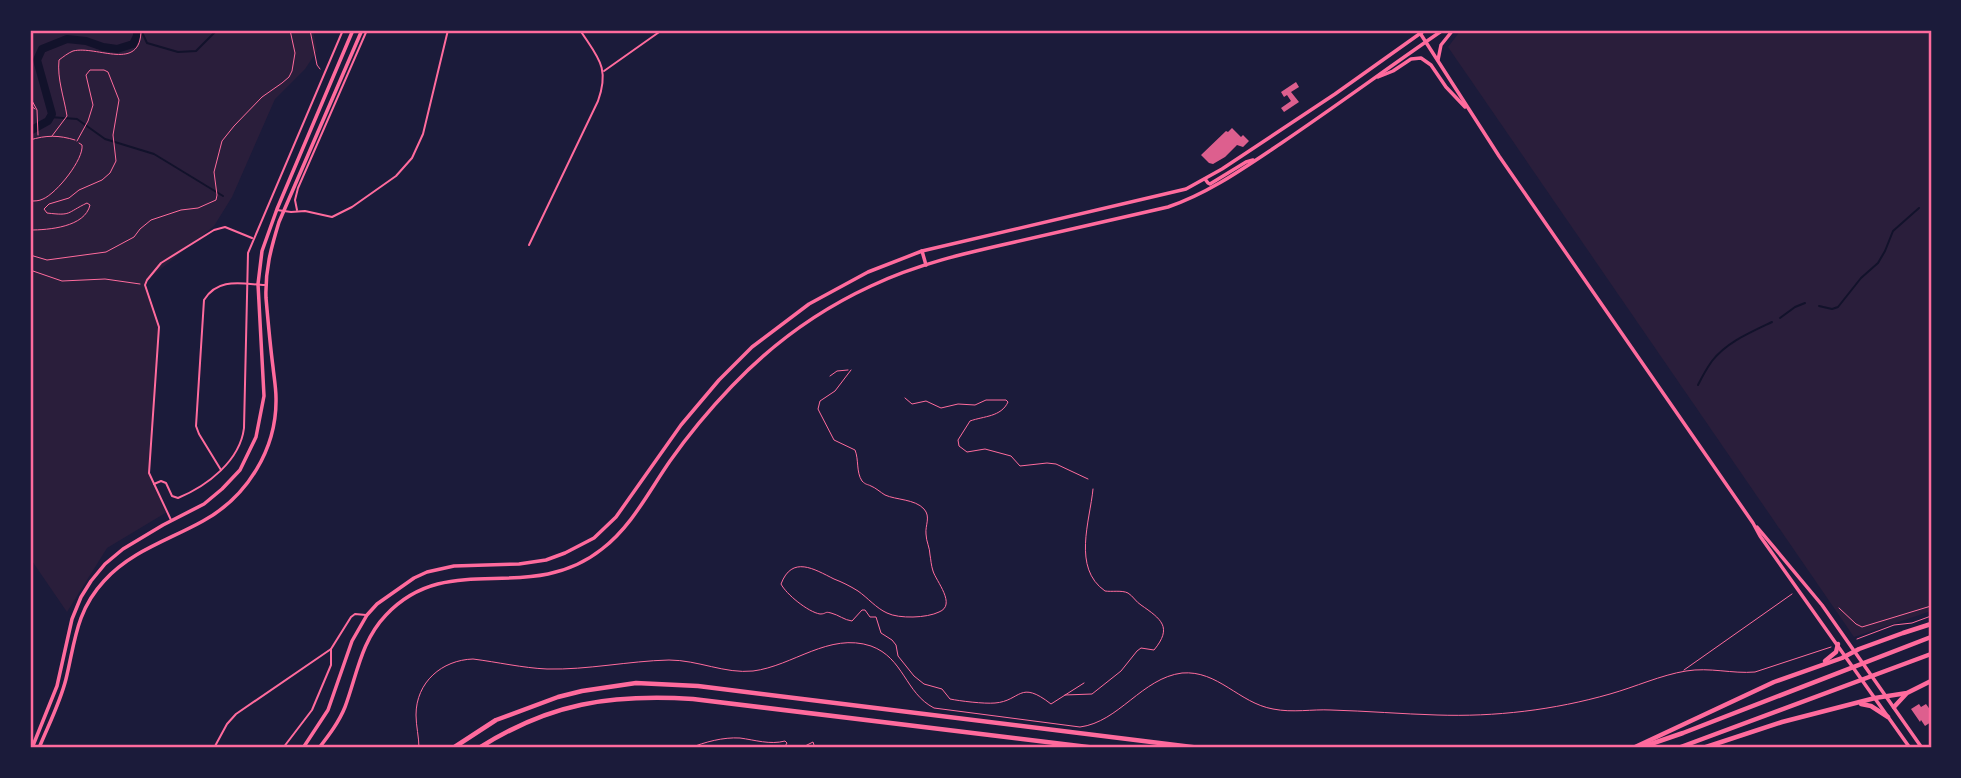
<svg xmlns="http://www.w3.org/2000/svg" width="1961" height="778" font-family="'PT Sans Narrow',sans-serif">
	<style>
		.green { fill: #2a1e3b }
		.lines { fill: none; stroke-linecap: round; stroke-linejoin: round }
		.stream { stroke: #12122b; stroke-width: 2 }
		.river { stroke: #12122b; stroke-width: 8 }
		.building { fill: #dd5f8e }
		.path { stroke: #ff6b9d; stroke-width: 1 }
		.minor { stroke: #ff6b9d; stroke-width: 2 }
		.secondary { stroke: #ff6b9d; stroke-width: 3.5 }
		.trunk { stroke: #ff6b9d; stroke-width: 3.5 }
		.motorway { stroke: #ff6b9d; stroke-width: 4.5 }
		.neatline { fill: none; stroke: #ff6b9d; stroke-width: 2.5 }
	</style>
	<rect width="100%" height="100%" fill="#1b1b3a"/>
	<!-- green -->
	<g class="green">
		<path d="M30 30H313L317 51 305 69 275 99 232 197 214 226 147 280 145 285 159 327 149 473 167 512 107 548 67 612 30 558Z"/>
		<path d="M1461 30H1931V611L1854 637 1448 47Z"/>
	</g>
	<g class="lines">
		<!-- stream -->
		<g class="stream">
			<path d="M141 30 147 43 178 52 196 51 217 30"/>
			<path d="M50 117 77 119 105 139 154 154 223 196"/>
			<path d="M1819 306 1832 309 1838 307 1861 278 1878 263 1885 251 1893 231 1919 208"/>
			<path d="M1780 318 1795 307 1805 303"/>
			<path d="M1698 385C1702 377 1707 368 1712 361 1727 342 1751 332 1772 322"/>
		</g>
		<!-- river -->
		<path class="river" d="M30 131 48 121 52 114 37 60 42 49 67 39 86 41 103 47 117 49 133 44 137 36V30"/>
	</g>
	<!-- building -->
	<g class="building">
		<path d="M1296 82 1299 87 1291 92 1299 102 1284 112 1281 108 1291 101 1287 95 1284 97 1281 92Z"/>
		<path d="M1232 128 1241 137 1243 135 1249 141 1243 147 1237 145 1225 157 1213 164 1209 163 1201 155 1226 131 1228 132Z"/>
		<path d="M1919 704 1921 707 1926 704 1931 711V722L1925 726 1921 720 1920 722 1911 709Z"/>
	</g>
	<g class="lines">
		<!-- path -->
		<g class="path">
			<path d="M310 30 317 65 320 69"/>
			<path d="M30 97 37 110 38 135"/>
			<path d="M30 105 35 109"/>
			<path d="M52 136 67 116C64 97 57 79 59 60 63 57 68 53 73 51 97 45 141 73 141 30"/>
			<path d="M30 140C46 135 59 135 75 140"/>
			<path d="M30 194 31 201 30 202"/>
			<path d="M31 201C35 201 39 201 43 199 57 193 84 159 82 145L79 143"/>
			<path d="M30 230C49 230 85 227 90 205L87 203C66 213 72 216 47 213L44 209 49 204 69 198 79 190 102 180 110 173 116 161 113 135 119 100 108 72 104 70H90L86 75 93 105 88 121 77 141"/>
			<path d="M30 255 47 260 106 252 134 237 140 229 151 220 181 210 198 208 216 200 217 195 214 172 222 141 234 126 262 97 282 83 289 77 292 71 295 53 290 30"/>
			<path d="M30 270 62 281 105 279 140 284"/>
			<path d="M851 370 835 391 820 401 818 409 820 413 834 440 855 450C859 460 856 472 862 481 866 485 867 484 871 486 876 488 880 492 885 495 896 500 915 499 924 509 931 517 925 525 926 534 926 541 930 548 930 555 931 560 931 565 933 571 936 581 957 605 939 612 927 618 899 619 887 613 876 608 868 598 858 591 850 586 842 582 834 579 814 569 792 555 781 584 786 594 808 612 820 614 827 614 824 611 831 613 839 615 844 620 852 621L862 610H865L870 617H876L881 633 892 640 896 645 898 656 914 676 924 684 942 689 950 699C960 701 984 704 995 703 1021 701 1019 679 1051 704L1084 683"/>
			<path d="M830 376 837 371 848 370"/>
			<path d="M905 398 912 404 926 401 941 408 958 404 975 405 986 400H1006L1008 402C1001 417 984 416 970 421L958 440 959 446 967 452 985 449 1011 456 1020 466 1047 463 1056 464 1088 479"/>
			<path d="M1839 608 1856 624 1862 627 1931 606"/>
			<path d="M1857 639 1894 625 1912 623 1931 616"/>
			<path d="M1684 670 1792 594"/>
			<path d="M1065 695 1092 694 1121 671 1137 651 1141 648 1154 650C1173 627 1161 619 1141 605 1136 602 1133 596 1128 593 1122 590 1112 592 1105 591 1072 568 1090 521 1093 489"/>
			<path d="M419 748C419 737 416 726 416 715 416 682 442 660 473 659 497 662 523 668 547 669 588 670 628 661 669 660 698 660 725 674 753 671 793 666 829 632 871 646 904 658 905 693 934 708L1080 727C1119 722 1142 678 1182 673 1218 670 1239 703 1273 709 1293 713 1312 709 1331 710 1367 711 1402 714 1437 715 1495 717 1554 710 1610 694 1635 687 1661 675 1686 671 1710 667 1732 674 1755 672L1831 647"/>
			<path d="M544 748H548"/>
			<path d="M690 748C705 742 723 737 740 738 755 740 770 745 785 741L787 743 784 748"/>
			<path d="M801 748 813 742 815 748"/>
		</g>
		<!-- minor -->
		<g class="minor">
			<path d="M604 71 662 30"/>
			<path d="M277 210 291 212 305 211 332 217 352 207 396 176 412 158 423 134 448 30"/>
			<path d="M297 210 295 200 298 188 367 30"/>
			<path d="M529 245 598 101C610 67 598 58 580 30"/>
			<path d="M221 470 199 434 196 426 204 300C218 277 242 284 265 285"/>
			<path d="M154 484 161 481 166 483 172 496 178 498C207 486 240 461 244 428L248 253 343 30"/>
			<path d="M171 520 149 473 159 327 145 285 147 280 161 263 214 230 225 227 252 238"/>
			<path d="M214 748 227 724 236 714 331 649"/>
			<path d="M283 748 312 710 331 665V649L351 617 355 614 366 615"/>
		</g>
		<!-- secondary -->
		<g class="secondary">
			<path d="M1420 33 1499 156 1753 523 1760 536 1910 748"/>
			<path d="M1378 77 1393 71 1411 59 1421 58 1431 65 1446 87 1465 107"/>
			<path d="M1757 527 1822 605 1922 748"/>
			<path d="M32 748 57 686 72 619 81 597 91 581 105 564 123 549 163 525 204 504 222 489 240 470 256 437 264 396 258 284 262 251 277 209 353 30"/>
			<path d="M39 748C48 726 60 703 66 679 75 642 76 611 104 581 131 551 169 540 203 521 247 497 277 449 276 398 276 388 274 377 273 367 270 344 268 321 266 298 265 270 271 248 279 222L362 30"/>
		</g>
		<!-- trunk -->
		<g class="trunk">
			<path d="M1438 60 1441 45 1453 30"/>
			<path d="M1205 179 1208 183 1210 184 1246 162 1253 160"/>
			<path d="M922 251 926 265"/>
			<path d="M303 748 328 710 352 641 367 615 377 604 414 578 427 572 454 566 519 564 546 560 565 553 594 538 616 517 681 425 719 380 752 347 809 304 868 272 922 251 1186 189 1222 169 1335 94 1425 30"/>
			<path d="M319 748C329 735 339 722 345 707 357 675 361 641 386 615 434 564 490 586 548 574 567 570 587 561 602 549 632 526 649 491 670 461 689 434 710 409 732 386 772 344 819 310 871 286 917 264 966 253 1015 242 1066 230 1117 219 1168 207 1209 193 1244 168 1280 144 1335 107 1389 67 1443 30"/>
		</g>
		<!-- motorway -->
		<g class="motorway">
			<path d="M1825 661 1836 652 1838 644"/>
			<path d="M1861 704 1871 706 1888 717"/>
			<path d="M1894 707 1906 694"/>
			<path d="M453 748 496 720 558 697 582 691 636 683 698 686 1200 748"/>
			<path d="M479 748C550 703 610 694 693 699L1096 748"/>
			<path d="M1633 748 1774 682 1842 658 1859 649 1903 633 1931 624"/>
			<path d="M1639 748 1683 733 1931 637"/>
			<path d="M1678 748 1931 654"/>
			<path d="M1703 748 1782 722 1875 698 1907 693 1931 681"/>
		</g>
	</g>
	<!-- border -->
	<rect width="1961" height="778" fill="none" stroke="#1b1b3a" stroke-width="63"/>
	<rect x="32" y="32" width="1898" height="714" class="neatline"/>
</svg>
